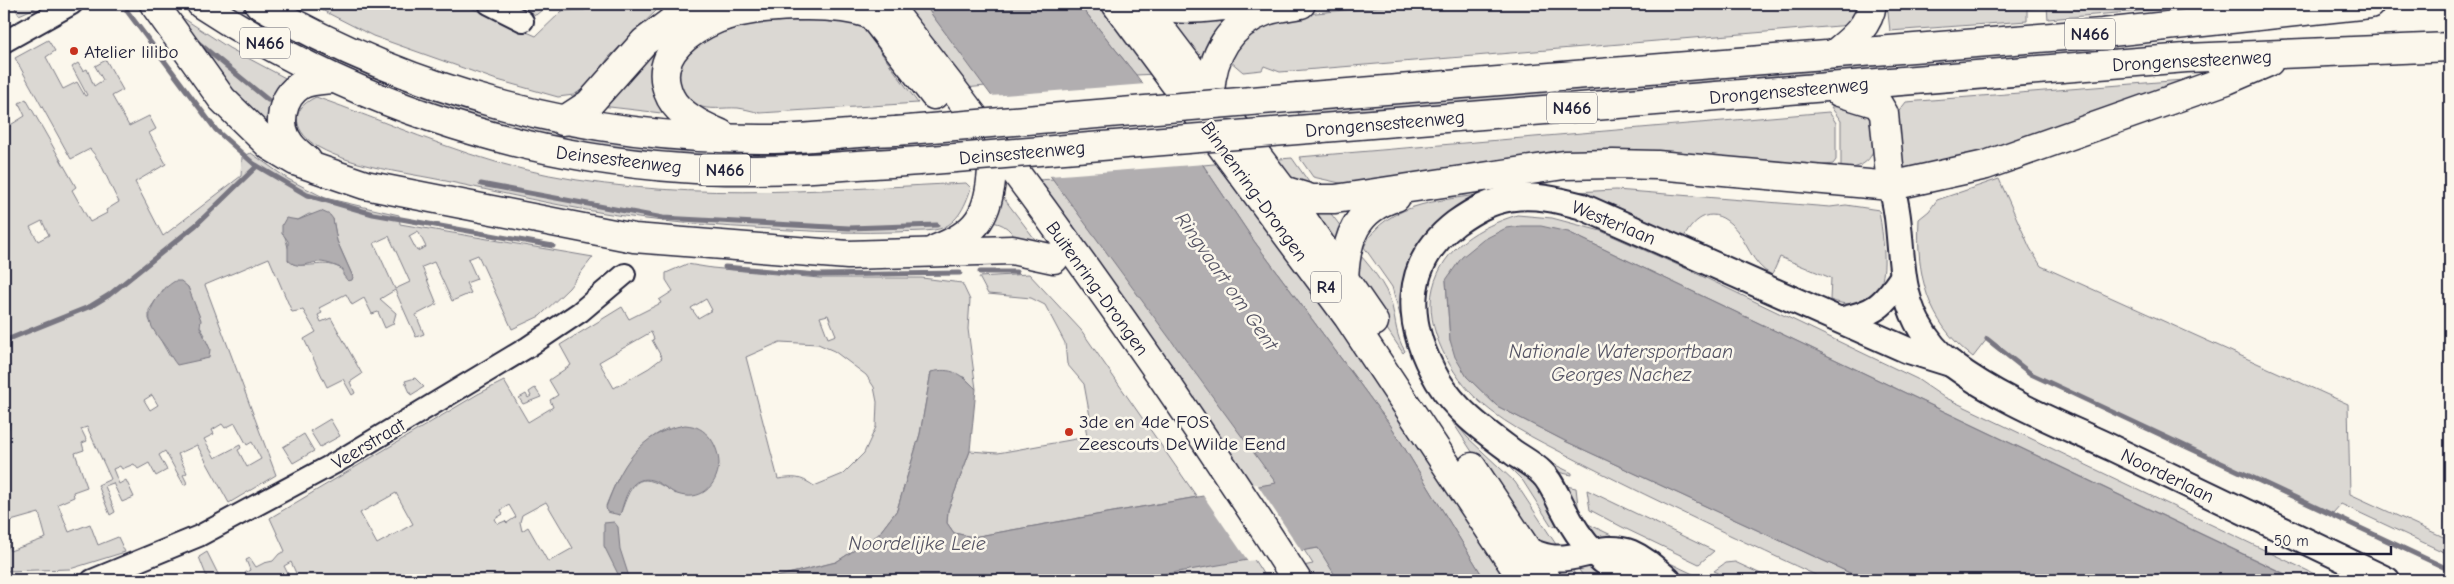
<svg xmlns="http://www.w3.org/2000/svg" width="2454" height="584" font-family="'Comic Neue',sans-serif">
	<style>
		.green { fill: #dbd8d3; stroke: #7e7d87; fill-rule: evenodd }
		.water { fill: #b1aeb0; stroke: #787681 }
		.pier { fill: #fbf7ec }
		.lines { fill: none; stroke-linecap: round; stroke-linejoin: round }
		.stream { stroke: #787681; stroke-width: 5 }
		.minor-casing { stroke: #22223b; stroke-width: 24 }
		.tertiary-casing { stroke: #22223b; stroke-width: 29 }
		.trunk-casing { stroke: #22223b; stroke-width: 31 }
		.minor { stroke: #fbf7ec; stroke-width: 20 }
		.tertiary { stroke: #fbf7ec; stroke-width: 25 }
		.trunk { stroke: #fbf7ec; stroke-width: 28 }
		.trunk-bridge-casing { stroke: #22223b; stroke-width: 31; stroke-linecap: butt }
		.trunk-bridge { stroke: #fbf7ec; stroke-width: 28 }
		.poi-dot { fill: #c8321e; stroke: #fbf7ec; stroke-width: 2 }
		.labels { text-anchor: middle; stroke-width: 5; stroke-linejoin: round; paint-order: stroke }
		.shield { fill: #fbf7ec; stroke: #636270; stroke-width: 1 }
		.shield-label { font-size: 18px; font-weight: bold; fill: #22223b }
		.poi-label { font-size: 19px; fill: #22223b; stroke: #fbf7ec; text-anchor: start }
		.street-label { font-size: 19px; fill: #22223b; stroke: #fbf7ec }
		.water-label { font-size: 20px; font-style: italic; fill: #545364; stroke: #fbf7ec }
	</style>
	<rect width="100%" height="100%" fill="#fbf7ec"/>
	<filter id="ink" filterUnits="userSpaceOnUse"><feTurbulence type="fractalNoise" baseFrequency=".02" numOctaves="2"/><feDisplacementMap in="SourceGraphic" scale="10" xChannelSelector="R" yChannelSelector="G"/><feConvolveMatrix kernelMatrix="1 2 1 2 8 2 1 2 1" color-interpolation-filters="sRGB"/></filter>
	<g filter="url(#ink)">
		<!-- green -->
		<g class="green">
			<path d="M13 4H44L19 15Z"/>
			<path d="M218 4H241L279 26 496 115 878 139 905 145 890 155 798 160 657 157 543 140 380 89Z"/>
			<path d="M310 4H462L536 36 562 11 585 10 591 4H663L609 57 591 83 574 95 558 97 494 79 373 36Z"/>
			<path d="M509 4H549L536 15Z"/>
			<path d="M703 4H758L685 28 670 114 601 106V100Z"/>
			<path d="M901 4H924L986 86 965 88Z"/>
			<path d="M1079 4H1102L1156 74 1136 75Z"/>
			<path d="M1401 4H1862L1851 25 1280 72 1264 66 1262 70 1243 72 1223 55 1252 25 1307 14Z"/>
			<path d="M1887 4H2172L2174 8 2048 19 2047 7 2027 9V21L1890 31Z"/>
			<path d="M1239 10 1202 75 1167 13Z"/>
			<path d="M176 16H180L229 48 291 81 275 133 257 124Z"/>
			<path d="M839 20 855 23 863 28 918 103 760 113C753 111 745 109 738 108 724 107 709 111 696 105 685 99 681 89 679 77 678 67 685 58 693 51 731 16 790 22 839 20Z"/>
			<path d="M48 40 55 51 46 57 63 89 77 82 85 96 87 95 72 67 78 63 83 71 87 69 94 86 103 80 95 66 106 60 123 90 112 96 129 126 149 116 156 129 149 133 166 164 135 182 163 236 241 176 242 157 251 153 288 179 325 198 399 215 400 224 593 257 569 288 540 316 512 329 478 255 468 259 477 279 466 283 471 293 452 301 434 262 422 267 437 304 416 315 424 334 416 337 395 290 380 299 396 313 393 324 385 328 378 312 372 314 364 298 352 305 346 294 319 308 322 313 318 315 321 322 331 318 362 374 350 382 355 393 352 395 343 379 327 387 304 339 316 332 303 310 292 312 269 258 205 285 276 475 229 503 197 445 178 454 187 473 183 475 187 483 184 485 165 451 159 455 167 470 156 476 149 463 138 469 134 464 122 469 120 466 113 469 119 484 126 480 134 497 122 502 113 483 105 486 115 512 110 515 98 485 111 479 87 427 81 429 87 441 82 443 84 450 75 453 87 487 73 492 74 497 58 504 69 532 90 524 98 545 118 537 125 552 70 569 4 571V540H7L10 551 46 538 39 513 4 523V434L8 432 10 422 4 408V220L6 218 4 213V129L25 116 19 103 26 99 76 187 72 190 90 222 107 213 106 210 119 202C109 185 103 163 90 149L71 159 15 58ZM309 214 333 219 337 241 353 277C326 255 321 269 293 264L285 237 291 220H298ZM42 221 49 235 38 241 30 227ZM418 231 426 247 417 251 409 236ZM389 236 410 282 395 289 374 243ZM165 287H188L200 327 205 335 170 357 149 319V310ZM152 395 158 405 150 410 144 400ZM235 423 247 445 252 442 261 459 247 467 238 450 241 448 240 445 215 458 204 439 214 434 212 430 222 424 225 428Z"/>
			<path d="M1888 58 1881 75 1303 118 1298 114 1303 109Z"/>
			<path d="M2183 80 2191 81 2004 148 1895 171 1893 119 1906 102Z"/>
			<path d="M316 97C385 121 451 152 522 169 668 204 818 190 966 183L971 188C965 207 956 227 934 230 922 232 908 231 896 232 860 233 826 232 790 230 751 228 712 226 673 222 597 215 521 197 446 181 404 172 356 168 318 147 295 133 287 110 316 97Z"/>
			<path d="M1858 105 1870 114C1875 147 1881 164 1841 171V121L1831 107Z"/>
			<path d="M1829 112 1836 123V160L1833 164 1817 166 1659 152 1597 151 1349 185 1313 177 1299 157Z"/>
			<path d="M1292 158 1318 195H1308L1267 160Z"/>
			<path d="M1225 163 1512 580H1485L1391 426 1254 241 1203 165Z"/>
			<path d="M1054 179 1277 483 1251 488 1037 180Z"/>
			<path d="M1999 179 2030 248 2041 266 2348 404 2350 494 2450 540V555L2341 504 2332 514 2031 374 1987 339 1973 357C1927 322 1916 275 1919 219L1929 211 1937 200Z"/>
			<path d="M996 188 1044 251 1019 245C1012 231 1005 222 988 222Z"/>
			<path d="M1616 190 1830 207 1846 205 1879 210C1885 252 1898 323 1830 300L1831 278 1780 257 1772 275C1751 265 1747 239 1731 224 1709 204 1692 221 1682 241L1553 193Z"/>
			<path d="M1498 192 1429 239 1411 353 1392 287 1364 247C1385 199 1453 200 1498 192Z"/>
			<path d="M1301 206H1325L1345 232 1340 252Z"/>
			<path d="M1517 215 1552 218 1601 231 1687 269 1917 379 1942 396 2327 580H2298L1568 232 1446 280 1450 340 1467 377 1497 406 1565 441 1865 580H1826C1745 542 1664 505 1584 464 1548 445 1511 429 1480 402 1452 377 1423 327 1433 288 1443 247 1479 227 1517 215Z"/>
			<path d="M1354 248C1368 264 1387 285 1392 306 1396 322 1396 337 1405 351L1403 353 1363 293 1352 254Z"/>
			<path d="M687 264 712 268 819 278H922L962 283 970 300 968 329 976 389 964 377 931 372 920 434 897 510 878 535 836 562 764 580H299L291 562 284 566 291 580H249L245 573 250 570 246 560 250 558 256 567 264 563 273 561 279 554 285 551 270 518 478 394 504 381 528 422 553 407 550 400 558 395 549 380 571 365 560 345 622 307 629 319 661 303 659 300 673 291 666 280V273ZM706 299 712 310 698 318 691 308ZM828 315 836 335 828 338 820 317ZM651 332 654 339 652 340 662 358 649 368 614 388 599 362ZM780 342 818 344 834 351 866 375 874 387 877 402 876 427 864 453 843 474 814 486C800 476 794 477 778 479L746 357ZM668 428 676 494C640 470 633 477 620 515L606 506C619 472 634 445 668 428ZM396 493 413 524 377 544 360 513ZM546 502 573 548 548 562 528 527 522 531 520 522 522 515ZM509 505 516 517 507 523 505 521 498 524 495 519 503 514 501 510Z"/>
			<path d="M1029 274 1081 330 1197 497 973 537 954 533 947 523 948 510 970 451 998 453 1087 437 1085 423 1091 422 1084 384 1067 364 1065 343 1045 305 1031 298 988 294 979 277Z"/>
			<path d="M415 378 424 387 411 395 405 381Z"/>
			<path d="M535 388 541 397 523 404 519 398 526 394 528 398 531 396 529 392Z"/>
			<path d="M1442 406 1467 437 1515 482 1561 552 1532 543Z"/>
			<path d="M330 419 340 436 320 447 310 431Z"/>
			<path d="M304 434 314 451 293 463 283 447Z"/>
			<path d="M1533 454 1572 473V475L1557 472Z"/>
			<path d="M1497 455 1526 467 1563 525 1556 527 1551 525 1523 481Z"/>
			<path d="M1556 484 1576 488 1579 514Z"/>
			<path d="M1587 490 1714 551 1699 564 1622 527 1590 510Z"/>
			<path d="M1584 522 1695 575V580H1680L1597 543Z"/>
			<path d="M1319 548 1338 580H1312L1303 566 1313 564 1304 550Z"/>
			<path d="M207 552 221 580H208L199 557Z"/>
			<path d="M1253 558 1267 580H1131Z"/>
			<path d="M1590 558 1616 576 1608 580H1586L1577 567Z"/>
			<path d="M1735 562 1774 580H1734L1714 571 1725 563Z"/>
			<path d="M1545 564H1569L1578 580H1555Z"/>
		</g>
		<!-- water -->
		<g class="water">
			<path d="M924 4H1079L1136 75 1203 165 1254 241 1391 426 1485 580H1338L1318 548 1131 580H764L836 562 878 535 897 510 920 434 931 372C952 367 961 374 976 389L970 451 948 510 947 523 954 533 973 537 1276 483Z"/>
			<path d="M321 211 330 215 333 219 337 241 353 277 352 280 348 281 343 275V269C336 266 327 262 319 262 307 263 298 270 288 260V241L282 233V225L286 218 298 220Z"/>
			<path d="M1521 226H1541L1568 232 2297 580H1865L1565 441 1497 406 1467 377 1455 357 1450 340 1446 280 1462 257 1483 240 1506 228Z"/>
			<path d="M175 281H181L188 287 201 320 200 327 210 349 209 358 177 365C173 360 170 355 167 349 153 329 141 320 158 297 163 290 167 286 175 281Z"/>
			<path d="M4 408 10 422 8 433 4 434Z"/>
			<path d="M685 425C697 426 703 429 711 439 716 446 719 456 719 464 717 487 700 502 677 494 665 489 655 476 641 480 627 484 624 503 620 515L607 512 606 507C621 466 639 433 685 425Z"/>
			<path d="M614 522 618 527 620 549 630 580H621L604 546V523Z"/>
		</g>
		<!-- pier -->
		<g class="pier">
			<path d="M1146 84 1205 164 1049 176 990 96Z"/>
			<path d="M1257 484 1303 553 1248 561 1202 494Z"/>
		</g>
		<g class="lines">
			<!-- stream -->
			<g class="stream">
				<path d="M127 11 216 130 254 164 307 195 373 214 553 246"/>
				<path d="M196 41 268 100"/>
				<path d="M481 184 663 218 849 228 937 225"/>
				<path d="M725 267 818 275 960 273"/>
				<path d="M980 272H1016"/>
				<path d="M1987 339 2031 374 2450 570"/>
				<path d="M4 341 91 306 109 295 196 225 257 166"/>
			</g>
			<defs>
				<g id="minor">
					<path d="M489 4 523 21"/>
					<path d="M4 42 72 4"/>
					<path d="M92 580 199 536 337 462 528 347 580 312 625 274"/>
				</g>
				<g id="tertiary">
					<path d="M1891 186C1905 231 1895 279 1917 322 1926 339 1938 354 1953 365 2001 401 2061 424 2114 449 2205 493 2296 537 2387 580"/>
					<path d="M1841 320C1875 313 1883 306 1902 278"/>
					<path d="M1529 551C1537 554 1546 558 1555 558 1581 560 1604 542 1631 553 1645 559 1656 570 1668 580"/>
					<path d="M1640 580C1603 570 1580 542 1563 508 1557 497 1551 481 1542 473 1534 465 1523 459 1514 453 1486 432 1457 412 1438 381 1405 325 1401 265 1456 223 1473 211 1490 201 1511 198 1534 194 1558 200 1581 206L1907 350 1952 364"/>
				</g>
				<g id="trunk">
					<path d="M154 4 222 99 270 146 295 161 365 185 634 238 848 255 1012 250 1054 259"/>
					<path d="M201 4C345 99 509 156 681 168 760 174 840 166 919 161"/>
					<path d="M259 4C414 94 588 140 768 139 811 139 853 132 896 131"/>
					<path d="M863 4 934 95"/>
					<path d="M887 4C1033 189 1170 382 1297 580"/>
					<path d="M1116 4 1348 317 1523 580"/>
					<path d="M1142 4 1283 190 1374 322"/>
					<path d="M1156 4C1183 13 1209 7 1237 5 1250 4 1263 4 1276 4"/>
					<path d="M1834 54C1851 40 1869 27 1872 4"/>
					<path d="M1839 92 1878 104 1884 114 1891 186"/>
					<path d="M1210 93C1212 55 1228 25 1266 11 1277 7 1290 6 1301 4"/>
					<path d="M1298 97 2102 33 2370 4"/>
					<path d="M563 121 589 104 644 42 695 4"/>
					<path d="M1322 128 2186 58 2450 47"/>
					<path d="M721 134C706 127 690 120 678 108 672 102 668 94 666 85 658 52 691 30 717 19 754 4 835 1 872 15"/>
					<path d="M307 160C301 155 294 150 290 144 276 126 281 97 301 85 310 80 322 80 332 79"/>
					<path d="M1283 190 1312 199H1335L1564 165 1613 164 1657 165 1891 186 1986 165 2227 80 2269 62"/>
					<path d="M936 249C978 233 989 215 992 170"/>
					<path d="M1344 279C1346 239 1355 209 1396 197"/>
					<path d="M1472 467 1547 580"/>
				</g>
			</defs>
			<!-- minor casing -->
			<use href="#minor" class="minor-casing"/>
			<!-- tertiary casing -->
			<use href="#tertiary" class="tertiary-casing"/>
			<!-- trunk casing -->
			<use href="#trunk" class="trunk-casing"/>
			<!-- minor -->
			<use href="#minor" class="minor"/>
			<!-- tertiary -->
			<use href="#tertiary" class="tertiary"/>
			<!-- trunk -->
			<use href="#trunk" class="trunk"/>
			<defs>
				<g id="trunk-bridge">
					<path d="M896 131 1298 97"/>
					<path d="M919 161 1322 128"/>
				</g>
			</defs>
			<!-- trunk-bridge casing -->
			<use href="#trunk-bridge" class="trunk-bridge-casing"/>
			<!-- trunk-bridge -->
			<use href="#trunk-bridge" class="trunk-bridge"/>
		</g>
	</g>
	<!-- markers -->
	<g class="poi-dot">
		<circle cx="74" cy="51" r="5"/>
		<circle cx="1069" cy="432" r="5"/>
	</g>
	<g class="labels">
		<!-- shield labels -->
		<g class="shield">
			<rect x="2065" y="18.5" width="50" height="31" rx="4"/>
			<rect x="240" y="27.5" width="50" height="31" rx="4"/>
			<rect x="1547" y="92.5" width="50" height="31" rx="4"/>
			<rect x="700" y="154.5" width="50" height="31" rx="4"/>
			<rect x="1311" y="271.5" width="30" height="31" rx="4"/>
		</g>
		<g class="shield-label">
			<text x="2090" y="40">N466</text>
			<text x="265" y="49">N466</text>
			<text x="1572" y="114">N466</text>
			<text x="725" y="176">N466</text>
			<text x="1326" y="293">R4</text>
		</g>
		<!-- poi labels -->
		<g class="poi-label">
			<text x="84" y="58">Atelier lilibo</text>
			<text x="1079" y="428">3de en 4de FOS<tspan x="1079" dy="22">Zeescouts De Wilde Eend</tspan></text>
		</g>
		<!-- street labels -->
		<g class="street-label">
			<text transform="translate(2192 60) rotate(-3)" y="7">Drongensesteenweg</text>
			<text transform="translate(1789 90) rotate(-5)" y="7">Drongensesteenweg</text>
			<text transform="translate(1385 123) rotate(-5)" y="7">Drongensesteenweg</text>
			<text transform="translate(1022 152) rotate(-5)" y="7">Deinsesteenweg</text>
			<text transform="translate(619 159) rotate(7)" y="7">Deinsesteenweg</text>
			<text transform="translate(1255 191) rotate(54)" y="7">Binnenring-Drongen</text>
			<text transform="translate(1614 222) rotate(22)" y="7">Westerlaan</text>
			<text transform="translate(1098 288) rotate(54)" y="7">Buitenring-Drongen</text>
			<text transform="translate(368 443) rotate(-31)" y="7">Veerstraat</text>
			<text transform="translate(2168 475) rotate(26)" y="7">Noorderlaan</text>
		</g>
		<!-- water labels -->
		<g class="water-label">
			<text transform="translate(1227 281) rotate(55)" y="7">Ringvaart om Gent</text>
			<text x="1621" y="358">Nationale Watersportbaan<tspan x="1621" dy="23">Georges Nachez</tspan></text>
			<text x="917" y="550">Noordelijke Leie</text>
		</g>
	</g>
	<!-- margin -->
	<rect width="2454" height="584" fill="none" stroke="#fbf7ec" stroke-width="20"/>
	<rect x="10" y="10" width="2434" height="564" fill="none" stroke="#22223b" stroke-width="2" filter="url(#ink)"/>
	<!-- scale -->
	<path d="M2266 546v8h125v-8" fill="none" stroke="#22223b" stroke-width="2.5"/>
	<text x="2274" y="546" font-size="15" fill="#22223b" stroke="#fbf7ec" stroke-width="4" paint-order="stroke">50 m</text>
</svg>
